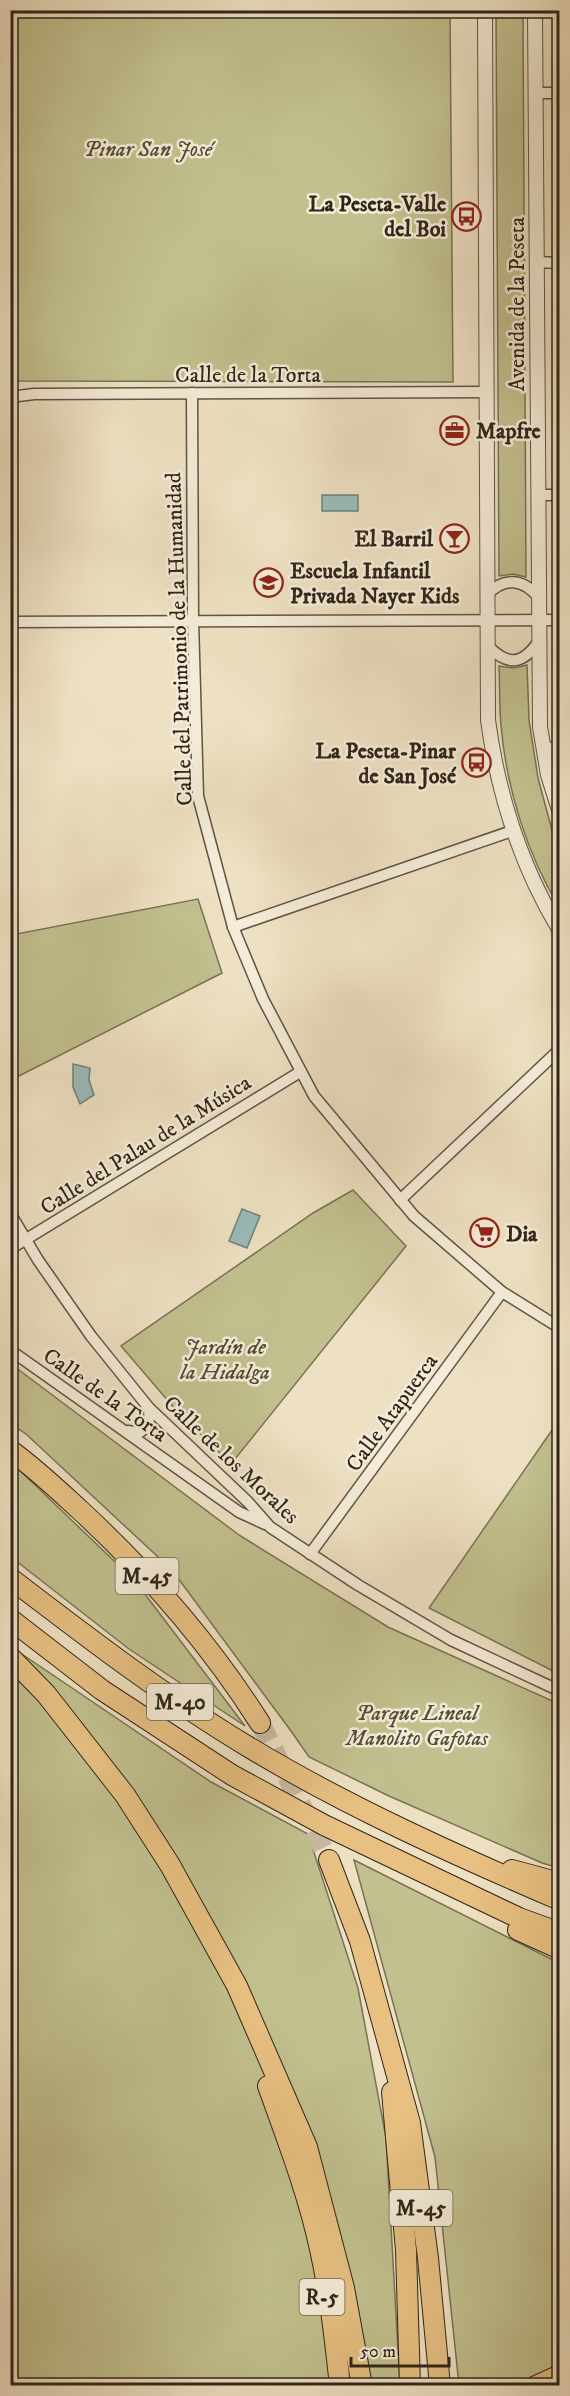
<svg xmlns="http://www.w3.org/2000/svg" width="570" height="2396" font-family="'IM FELL DW Pica',serif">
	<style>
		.green { fill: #c1c08e; stroke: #787254; stroke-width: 1.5 }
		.water { fill: #9abcb9; stroke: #6f8079; stroke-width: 1.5 }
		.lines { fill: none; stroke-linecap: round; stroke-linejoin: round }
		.motorway-tunnel { stroke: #c8bba1; stroke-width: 20; stroke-dasharray: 20 10; stroke-linecap: butt }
		.minor-casing { stroke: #5f5444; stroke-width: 13 }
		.tertiary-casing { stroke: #5f5444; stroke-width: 16 }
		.motorway-casing { stroke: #2f2519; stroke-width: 22 }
		.minor { stroke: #f4ecd8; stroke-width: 10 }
		.tertiary { stroke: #f4ecd8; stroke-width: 14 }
		.motorway { stroke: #e7c082; stroke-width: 20 }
		.labels { text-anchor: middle; stroke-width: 5; stroke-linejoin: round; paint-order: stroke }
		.shield { fill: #f4ecd8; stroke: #6a6152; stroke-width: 1.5 }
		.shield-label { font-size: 21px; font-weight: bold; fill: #2f2519 }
		.park-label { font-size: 22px; font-style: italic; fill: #544c36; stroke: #f4ecd8 }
		.poi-label { font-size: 22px; font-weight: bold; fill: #2f2519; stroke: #f4ecd8; text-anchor: end }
		.street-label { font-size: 22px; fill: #2f2519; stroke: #f4ecd8 }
	</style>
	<rect width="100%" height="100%" fill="#eee1c3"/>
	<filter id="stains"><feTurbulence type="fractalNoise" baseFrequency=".00333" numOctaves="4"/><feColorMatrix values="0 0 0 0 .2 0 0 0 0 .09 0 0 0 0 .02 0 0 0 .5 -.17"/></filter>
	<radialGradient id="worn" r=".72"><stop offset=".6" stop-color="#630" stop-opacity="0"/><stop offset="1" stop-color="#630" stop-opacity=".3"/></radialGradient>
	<!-- green -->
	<g class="green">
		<path d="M10 11H450L453 382 11 381Z"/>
		<path d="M496 11H523L526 577 513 574 499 576Z"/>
		<path d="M527 665 529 720 538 778 552 830 559 848V907C527 854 506 787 501 725 499 706 500 685 499 666L514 668Z"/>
		<path d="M198 899 222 973 11 1080V935Z"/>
		<path d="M353 1190 406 1246 231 1464 175 1409 121 1346 313 1213Z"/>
		<path d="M11 1364 239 1535 388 1627 559 1704V1868L542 1863 389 1796 309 1757 291 1731 172 1570 26 1434 11 1424Z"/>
		<path d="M559 1420V1674L429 1608Z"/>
		<path d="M10 1461 135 1581 245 1726 129 1649 11 1557Z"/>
		<path d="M10 1646 211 1782 308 1834 358 1988 386 2138 400 2385H11Z"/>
		<path d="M354 1860 559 1963V2385H459L435 2157Z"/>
	</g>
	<!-- water -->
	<g class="water">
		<path d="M358 495V511H322V495Z"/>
		<path d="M73 1064 90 1068 89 1080 94 1095 80 1104 73 1087Z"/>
		<path d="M242 1209 260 1216 247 1248 229 1241Z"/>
	</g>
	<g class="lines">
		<!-- motorway-tunnel -->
		<path class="motorway-tunnel" d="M260 1723 329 1860"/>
		<defs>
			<g id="minor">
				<path d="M535 93H560"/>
				<path d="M537 262 560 263"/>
				<path d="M192 393 193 620 198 796 233 927 263 999 314 1096 414 1216 502 1292 560 1328"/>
				<path d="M10 397 34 394 487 392"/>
				<path d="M538 495H560"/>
				<path d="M487 595C504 576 524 579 539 598"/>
				<path d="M10 622 560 620"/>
				<path d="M487 645C507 666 522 666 539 641"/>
				<path d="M543 747 560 749"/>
				<path d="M233 927 512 831"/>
				<path d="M400 1200 560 1049"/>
				<path d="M10 1213 38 1260 91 1336 149 1408 248 1502 270 1527 358 1585 451 1640 560 1691"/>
				<path d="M10 1249 300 1072"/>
				<path d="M10 1350 239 1512 265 1524"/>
				<path d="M128 1431 139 1433C149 1426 150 1420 149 1408"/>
				<path d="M310 1554 502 1292"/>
			</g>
			<g id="tertiary">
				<path d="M485 10 488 720C498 795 521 866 560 931"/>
				<path d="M535 10 540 727 548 775 560 813"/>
			</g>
			<g id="motorway">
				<path d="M10 1450C35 1468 57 1489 80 1510 149 1574 210 1644 260 1723"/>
				<path d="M10 1578C87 1637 164 1696 247 1746 346 1806 453 1854 560 1900"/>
				<path d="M10 1619 102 1690 232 1775 324 1825 519 1918 560 1933"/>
				<path d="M10 1657 46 1694 125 1795 170 1865 237 1986 307 2147 344 2288 362 2386"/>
				<path d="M329 1860 360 1941 410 2123 428 2258 440 2386"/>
				<path d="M512 1870 560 1883"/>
				<path d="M518 1930 560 1949"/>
				<path d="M268 2086C287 2139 308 2193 320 2249 330 2294 335 2340 340 2386"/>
				<path d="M392 2092 406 2250 410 2386"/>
				<path d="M536 2386 560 2375"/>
			</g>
		</defs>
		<!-- minor casing -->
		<use href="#minor" class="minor-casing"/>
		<!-- tertiary casing -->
		<use href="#tertiary" class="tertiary-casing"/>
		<!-- motorway casing -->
		<use href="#motorway" class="motorway-casing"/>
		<!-- minor -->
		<use href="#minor" class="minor"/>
		<!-- tertiary -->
		<use href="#tertiary" class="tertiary"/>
		<!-- motorway -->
		<use href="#motorway" class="motorway"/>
	</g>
	<!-- icons -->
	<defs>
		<symbol id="bus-ring" viewBox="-11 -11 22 22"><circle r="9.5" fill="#f4ecd8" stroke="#8f2418" stroke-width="1.5"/><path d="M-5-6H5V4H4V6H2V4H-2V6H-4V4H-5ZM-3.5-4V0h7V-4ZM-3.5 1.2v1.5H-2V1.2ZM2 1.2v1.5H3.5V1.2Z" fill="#8f2418"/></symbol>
		<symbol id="office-ring" viewBox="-11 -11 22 22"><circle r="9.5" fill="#f4ecd8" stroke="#8f2418" stroke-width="1.5"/><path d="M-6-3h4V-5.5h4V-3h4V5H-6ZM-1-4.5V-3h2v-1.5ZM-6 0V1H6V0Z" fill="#8f2418"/></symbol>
		<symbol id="bar-ring" viewBox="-11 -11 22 22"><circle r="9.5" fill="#f4ecd8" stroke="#8f2418" stroke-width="1.5"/><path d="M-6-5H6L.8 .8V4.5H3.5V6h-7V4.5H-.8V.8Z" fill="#8f2418"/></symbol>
		<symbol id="school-ring" viewBox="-11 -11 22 22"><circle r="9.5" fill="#f4ecd8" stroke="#8f2418" stroke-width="1.5"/><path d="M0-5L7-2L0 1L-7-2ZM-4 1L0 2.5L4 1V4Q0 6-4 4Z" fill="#8f2418"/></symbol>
		<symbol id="supermarket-ring" viewBox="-11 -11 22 22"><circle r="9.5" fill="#f4ecd8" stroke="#8f2418" stroke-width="1.5"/><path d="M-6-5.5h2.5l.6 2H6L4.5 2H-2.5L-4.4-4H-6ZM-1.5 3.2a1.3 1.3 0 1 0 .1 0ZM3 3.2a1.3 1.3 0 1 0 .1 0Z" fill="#8f2418"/></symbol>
	</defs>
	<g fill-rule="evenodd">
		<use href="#bus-ring" x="450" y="200" width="33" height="33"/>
		<use href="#office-ring" x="438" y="414" width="33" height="33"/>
		<use href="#bar-ring" x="438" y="522" width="33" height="33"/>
		<use href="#school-ring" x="252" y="566" width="33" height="33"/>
		<use href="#bus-ring" x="460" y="746" width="33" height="33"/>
		<use href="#supermarket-ring" x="468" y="1216" width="33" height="33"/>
	</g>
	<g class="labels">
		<!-- shield labels -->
		<g class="shield">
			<rect x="115.5" y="1558" width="63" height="36" rx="4.5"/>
			<rect x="147" y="1684" width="66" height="36" rx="4.5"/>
			<rect x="389.5" y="2190" width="63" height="36" rx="4.5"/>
			<rect x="299.5" y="2279" width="45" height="36" rx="4.5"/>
		</g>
		<g class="shield-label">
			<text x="147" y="1583">M-45</text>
			<text x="180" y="1709">M-40</text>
			<text x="421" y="2215">M-45</text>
			<text x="322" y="2304">R-5</text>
		</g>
		<!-- park labels -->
		<g class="park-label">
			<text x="148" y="156">Pinar San José</text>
			<text x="225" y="1354">Jardín de<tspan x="225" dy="25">la Hidalga</tspan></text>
			<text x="417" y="1720">Parque Lineal<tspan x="417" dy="25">Manolito Gafotas</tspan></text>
		</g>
		<!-- poi labels -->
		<g class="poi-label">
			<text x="446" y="211">La Peseta-Valle<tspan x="446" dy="25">del Boi</tspan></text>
			<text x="476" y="438" text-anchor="start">Mapfre</text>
			<text x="433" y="546">El Barril</text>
			<text x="290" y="578" text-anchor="start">Escuela Infantil<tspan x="290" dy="25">Privada Nayer Kids</tspan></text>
			<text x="456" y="758">La Peseta-Pinar<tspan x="456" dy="25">de San José</tspan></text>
			<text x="506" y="1241" text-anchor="start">Dia</text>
		</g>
		<!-- street labels -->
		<g class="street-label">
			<text transform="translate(516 304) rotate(-90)" y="8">Avenida de la Peseta</text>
			<text x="248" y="382">Calle de la Torta</text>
			<text transform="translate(178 639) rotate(-92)" y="8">Calle del Patrimonio de la Humanidad</text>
			<text transform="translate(145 1144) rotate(-32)" y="8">Calle del Palau de la Música</text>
			<text transform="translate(106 1394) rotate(35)" y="8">Calle de la Torta</text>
			<text transform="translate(391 1412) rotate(-54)" y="8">Calle Atapuerca</text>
			<text transform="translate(232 1459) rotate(43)" y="8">Calle de los Morales</text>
		</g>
	</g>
	<!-- margin -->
	<rect width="570" height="2396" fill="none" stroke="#eee1c3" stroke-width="36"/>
	<rect x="12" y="12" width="546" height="2372" fill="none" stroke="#2f2519" stroke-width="3"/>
	<rect x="18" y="18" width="534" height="2360" fill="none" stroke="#2f2519" stroke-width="1.5"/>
	<!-- scale -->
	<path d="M351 2357v9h98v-9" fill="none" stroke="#2f2519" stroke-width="3"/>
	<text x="360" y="2357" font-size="18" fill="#2f2519" stroke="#f4ecd8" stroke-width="4.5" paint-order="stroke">50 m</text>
	<rect width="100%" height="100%" filter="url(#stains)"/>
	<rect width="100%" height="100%" fill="url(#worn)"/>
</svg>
